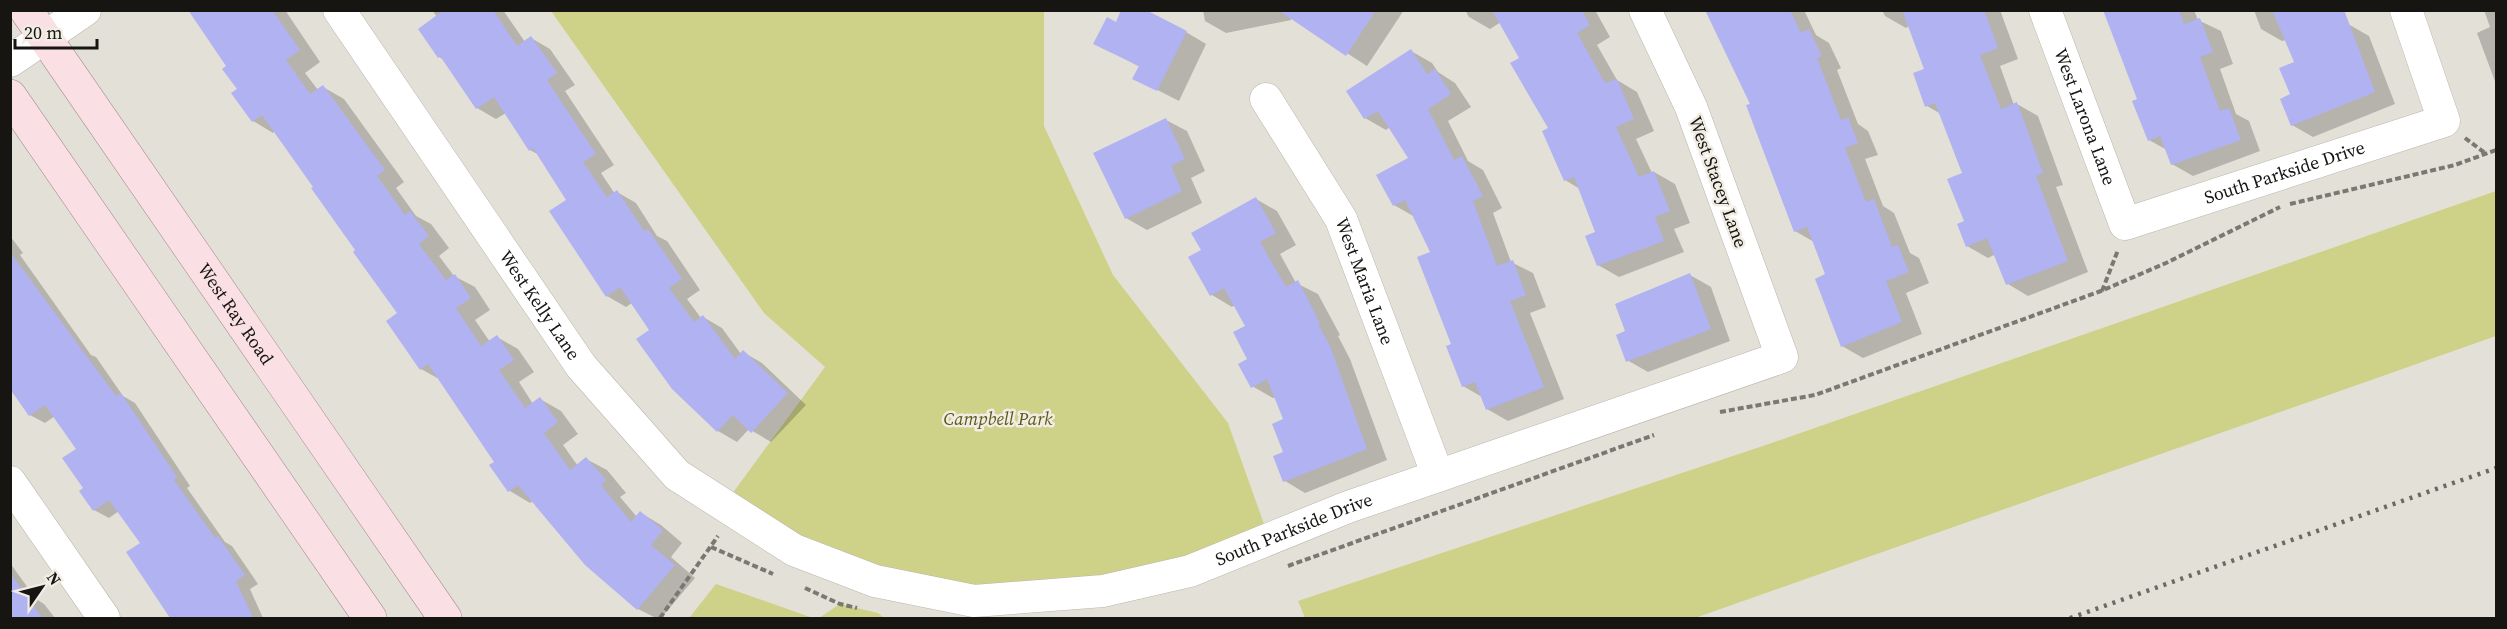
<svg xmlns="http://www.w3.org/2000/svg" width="2507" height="629" font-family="'Source Serif 4',serif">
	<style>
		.green { fill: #ced289 }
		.shadow { fill: #0003 }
		.building { fill: #b1b2f2 }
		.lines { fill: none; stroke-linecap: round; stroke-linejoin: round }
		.street-casing { stroke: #b9b6ad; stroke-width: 33 }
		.primary-casing { stroke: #a88a90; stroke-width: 34 }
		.path { stroke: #7a7872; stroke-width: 4; stroke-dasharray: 6 3; stroke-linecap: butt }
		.street { stroke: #fff; stroke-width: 32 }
		.primary { stroke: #fadfe5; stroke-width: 33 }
		.rail { stroke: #6b6964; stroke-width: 4.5; stroke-dasharray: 3 6; stroke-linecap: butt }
		.labels { text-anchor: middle; stroke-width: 5; stroke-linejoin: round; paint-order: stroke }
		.street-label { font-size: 18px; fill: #161512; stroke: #f1ede4 }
		.park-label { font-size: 18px; font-style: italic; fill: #5a5b19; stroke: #f1ede4 }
	</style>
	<rect width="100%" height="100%" fill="#e3e0d7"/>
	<!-- green -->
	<g class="green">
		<path d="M551 11H1044V126L1113 275 1228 423 1269 538 1103 591 875 581 724 505 825 367 764 313Z"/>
		<path d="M2496 191V336L1695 618H1305L1298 601 1760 447Z"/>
		<path d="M716 584 813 618H689Z"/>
		<path d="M840 604 878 613 884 618H819Z"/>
	</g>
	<!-- shadow -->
	<g class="shadow">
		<path d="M197 10H285L320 62 305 73 318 90 323 87 344 99 404 182 396 188 416 216 431 224 449 248 439 256 454 276 475 287 490 310 475 320 490 342 497 337 518 349 534 372 519 382 533 404 540 399 561 411 578 434 563 445 578 466 586 459 607 470 626 493 620 497 637 517 641 513 661 525 682 543 671 557 695 578 661 618H656L638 609 586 564 533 501 530 503 510 491 491 465 496 462 439 379 421 369 399 313 315 187 275 131 273 133 253 121 228 66Z"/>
		<path d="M432 10H503L525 42 531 38 550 49 575 85 565 91 614 165 601 173 615 194 617 192 636 203 657 236 667 241 700 290 687 299 701 318 703 317 722 328 741 354 743 352 762 363 806 405 771 442 749 429 737 442 718 431 632 303 626 307 607 296 568 200 539 155 530 150 506 113 496 119 477 108 444 60 439 57 437 17Z"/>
		<path d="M1203 10H1404L1367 66 1291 17V20L1226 33 1205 21Z"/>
		<path d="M1465 10H1595L1610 37 1597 45 1617 80 1637 92 1654 131 1636 139 1652 173 1654 172 1675 184 1690 223 1674 229 1684 252 1619 277 1598 265 1597 233 1580 189 1565 180 1550 129 1522 58 1501 22 1490 29 1469 17Z"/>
		<path d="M1706 10H1804L1816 35 1829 43 1841 68 1837 70 1858 124 1868 131 1878 155 1865 159 1883 206 1894 213 1910 253 1919 258 1929 283 1906 293 1922 334 1863 358 1842 346 1827 275 1814 242 1795 231 1752 104Z"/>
		<path d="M1882 10H2000L2018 59 2000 66 2014 105 2017 104 2038 116 2063 185 2056 187 2088 272 2028 296 2008 284 1996 254 1988 258 1967 246 1964 173 1941 114 1927 106 1926 70 1909 26 1906 28 1885 16Z"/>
		<path d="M2117 10H2194L2198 20 2221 31 2233 64 2220 69 2236 114 2249 121 2260 151 2193 176 2172 164 2167 150 2149 140Z"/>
		<path d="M2254 10H2342L2348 24 2369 36 2395 104 2313 137 2292 125V95L2296 63 2286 40 2282 41 2261 29Z"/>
		<path d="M2484 10H2496V84L2477 33 2490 27Z"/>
		<path d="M1117 24 1186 32 1206 44 1179 101 1134 78 1140 67 1095 43Z"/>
		<path d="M1411 51 1432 63 1438 72 1455 83 1471 107 1448 121 1468 161 1483 170 1502 208 1493 213 1511 262 1533 273 1546 307 1530 313 1564 399 1508 421 1487 409 1482 397 1463 386 1432 252 1415 217 1394 205 1411 159 1390 127 1386 130 1365 118Z"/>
		<path d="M1166 120 1187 131 1205 171 1191 178 1202 203 1147 230 1126 218Z"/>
		<path d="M1256 199 1277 211 1296 245 1280 254 1296 283 1318 294 1340 335 1338 336 1350 359 1387 460 1305 493 1285 481V420L1276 397 1273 398 1252 386 1247 327 1235 305 1232 307 1212 295 1203 251Z"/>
		<path d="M10 236 23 253 20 255 91 355 96 357 123 396 135 403 190 486 187 488 225 542 232 546 258 584 250 589 263 618H186L142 543 119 511 109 518 94 510 85 488 78 449 55 416 45 423 30 415 10 388Z"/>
		<path d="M1690 275 1711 287 1730 341 1648 372 1627 360V332Z"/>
		<path d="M10 563 36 599 44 604 55 618H10Z"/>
	</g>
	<!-- building -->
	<g class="building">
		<path d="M188 10H272L300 50 286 60 310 94 323 85 385 170 377 176 405 215 410 211 429 236 419 244 446 280 455 274 471 298 456 308 481 346 497 335 514 360 499 370 525 408 540 397 558 422 544 433 570 470 586 457 606 480 601 485 631 522 640 511 663 530 651 545 675 565 637 610 585 565 518 485 508 492 489 465 494 462 428 364 420 370 386 321 397 313 353 252 355 250 311 188 313 187 262 115 252 122 231 93 237 89 222 69 226 66Z"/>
		<path d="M444 10H493L517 46 531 36 557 73 547 80 596 154 583 162 607 197 617 190 644 231 648 229 682 279 669 288 694 322 703 315 735 359 743 350 788 393 751 433 733 415 717 432 672 389 636 339 649 330 620 287 606 297 549 211 566 200 533 148 529 151 494 97 476 109 440 56 438 58 418 29Z"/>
		<path d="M1121 10H1146L1187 31 1157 91 1132 79 1139 66 1093 44 1107 17 1116 22Z"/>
		<path d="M1278 10H1376L1346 56Z"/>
		<path d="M1492 10H1582L1590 25 1577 33 1605 83 1617 79 1634 119 1616 127 1639 177 1654 171 1670 211 1655 217 1664 241 1597 266 1585 236 1595 232 1574 177 1564 181 1542 131 1548 128 1510 63 1519 58Z"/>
		<path d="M1705 10H1790L1801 33 1809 29 1822 56 1817 58 1841 120 1848 117 1858 143 1845 148 1866 202 1874 199 1892 247 1898 245 1909 272 1886 281 1902 322 1841 347 1815 279 1825 274 1807 227 1794 232 1746 105 1750 104Z"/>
		<path d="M1902 10H1984L1998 48 1980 55 2001 109 2017 102 2043 173 2036 176 2068 261 2006 285 1987 238 1966 247 1957 224 1964 221 1947 179 1962 173 1935 103 1925 107 1913 73 1924 69Z"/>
		<path d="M2103 10H2179L2184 24 2200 18 2213 52 2200 57 2220 111 2229 108 2241 140 2171 165 2160 136 2148 141 2132 101 2137 99Z"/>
		<path d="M2272 10H2344L2375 92 2291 126 2280 99 2290 94 2279 68 2294 62Z"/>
		<path d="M1411 49 1427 74 1435 69 1451 94 1428 109 1454 160 1462 156 1483 196 1473 201 1497 266 1513 260 1526 295 1510 301 1544 387 1486 410 1475 382 1462 387 1446 346 1451 344 1417 257 1430 252 1405 200 1393 206 1376 175 1408 158 1378 111 1364 119 1346 91Z"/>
		<path d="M1166 118 1185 159 1171 166 1182 191 1125 219 1093 153Z"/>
		<path d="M1256 197 1276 233 1260 242 1286 287 1298 280 1320 323 1318 324 1330 346 1367 449 1283 482 1273 456 1283 452 1272 424 1283 419 1267 379 1251 388 1238 364 1247 359 1233 332 1245 326 1224 288 1210 296 1188 257 1201 250 1191 233Z"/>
		<path d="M10 252 116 396 121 393 177 477 174 480 215 538 218 536 245 575 236 581 253 618H170L126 552 140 543 109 500 93 511 79 491 83 488 62 458 76 449 45 405 29 416 10 389Z"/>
		<path d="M1690 273 1711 329 1626 362 1616 335 1625 331 1615 304Z"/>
		<path d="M10 573 42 618H10Z"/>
	</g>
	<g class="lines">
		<defs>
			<g id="street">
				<path id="s1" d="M339 10 581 366 677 475 794 550 875 581 974 601 1103 591 1190 571 1348 507 1782 357 1691 107 1645 10"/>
				<path id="s2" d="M2045 10 2125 224 2444 121 2406 10"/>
				<path d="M10 61 85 10"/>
				<path id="s3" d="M1266 99 1341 219 1438 476"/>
				<path d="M10 482 104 618"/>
			</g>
			<g id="primary">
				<path id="s4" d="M26 10 445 618"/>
				<path d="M10 96 370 618"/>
			</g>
		</defs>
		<!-- street casing -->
		<use href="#street" class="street-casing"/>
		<!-- primary casing -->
		<use href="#primary" class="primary-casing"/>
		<!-- path -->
		<g class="path">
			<path d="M2465 138 2485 153"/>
			<path d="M2290 204 2455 165 2496 150"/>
			<path d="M2102 291 2118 250"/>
			<path d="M1720 412 1815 395 2101 291 2166 263 2280 207"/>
			<path d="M711 547 773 574"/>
			<path d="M1288 566 1654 435"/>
			<path d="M805 588 840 604 857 608"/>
			<path d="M660 618 718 536"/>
		</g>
		<!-- street -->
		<use href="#street" class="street"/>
		<!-- primary -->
		<use href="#primary" class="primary"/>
		<!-- rail -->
		<path class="rail" d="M2070 618 2496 468"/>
	</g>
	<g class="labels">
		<!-- street labels -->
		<g class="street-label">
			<text dy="6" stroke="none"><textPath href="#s2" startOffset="114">West Larona Lane</textPath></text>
			<text dy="6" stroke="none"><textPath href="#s2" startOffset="396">South Parkside Drive</textPath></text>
			<text transform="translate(1718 182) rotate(70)" y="6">West Stacey Lane</text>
			<text dy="6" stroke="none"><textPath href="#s3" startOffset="208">West Maria Lane</textPath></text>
			<text dy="6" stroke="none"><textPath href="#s1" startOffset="357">West Kelly Lane</textPath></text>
			<text dy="6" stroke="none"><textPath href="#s4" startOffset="369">West Ray Road</textPath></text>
			<text dy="6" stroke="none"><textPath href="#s1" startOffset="1233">South Parkside Drive</textPath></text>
		</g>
		<!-- park labels -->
		<g class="park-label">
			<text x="998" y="425">Campbell Park</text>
		</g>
	</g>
	<!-- border -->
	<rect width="2507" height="629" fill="none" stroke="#161512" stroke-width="24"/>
	<!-- north arrow -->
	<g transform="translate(42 587) rotate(55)" stroke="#f1ede4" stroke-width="4.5" paint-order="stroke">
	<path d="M0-4.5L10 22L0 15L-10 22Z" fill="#161512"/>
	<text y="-9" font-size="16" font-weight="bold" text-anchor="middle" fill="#161512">N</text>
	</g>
	<!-- scale -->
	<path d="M15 39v9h82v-9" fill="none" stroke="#161512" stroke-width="3"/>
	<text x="24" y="39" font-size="18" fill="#161512" stroke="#f1ede4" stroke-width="4.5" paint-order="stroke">20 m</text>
</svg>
